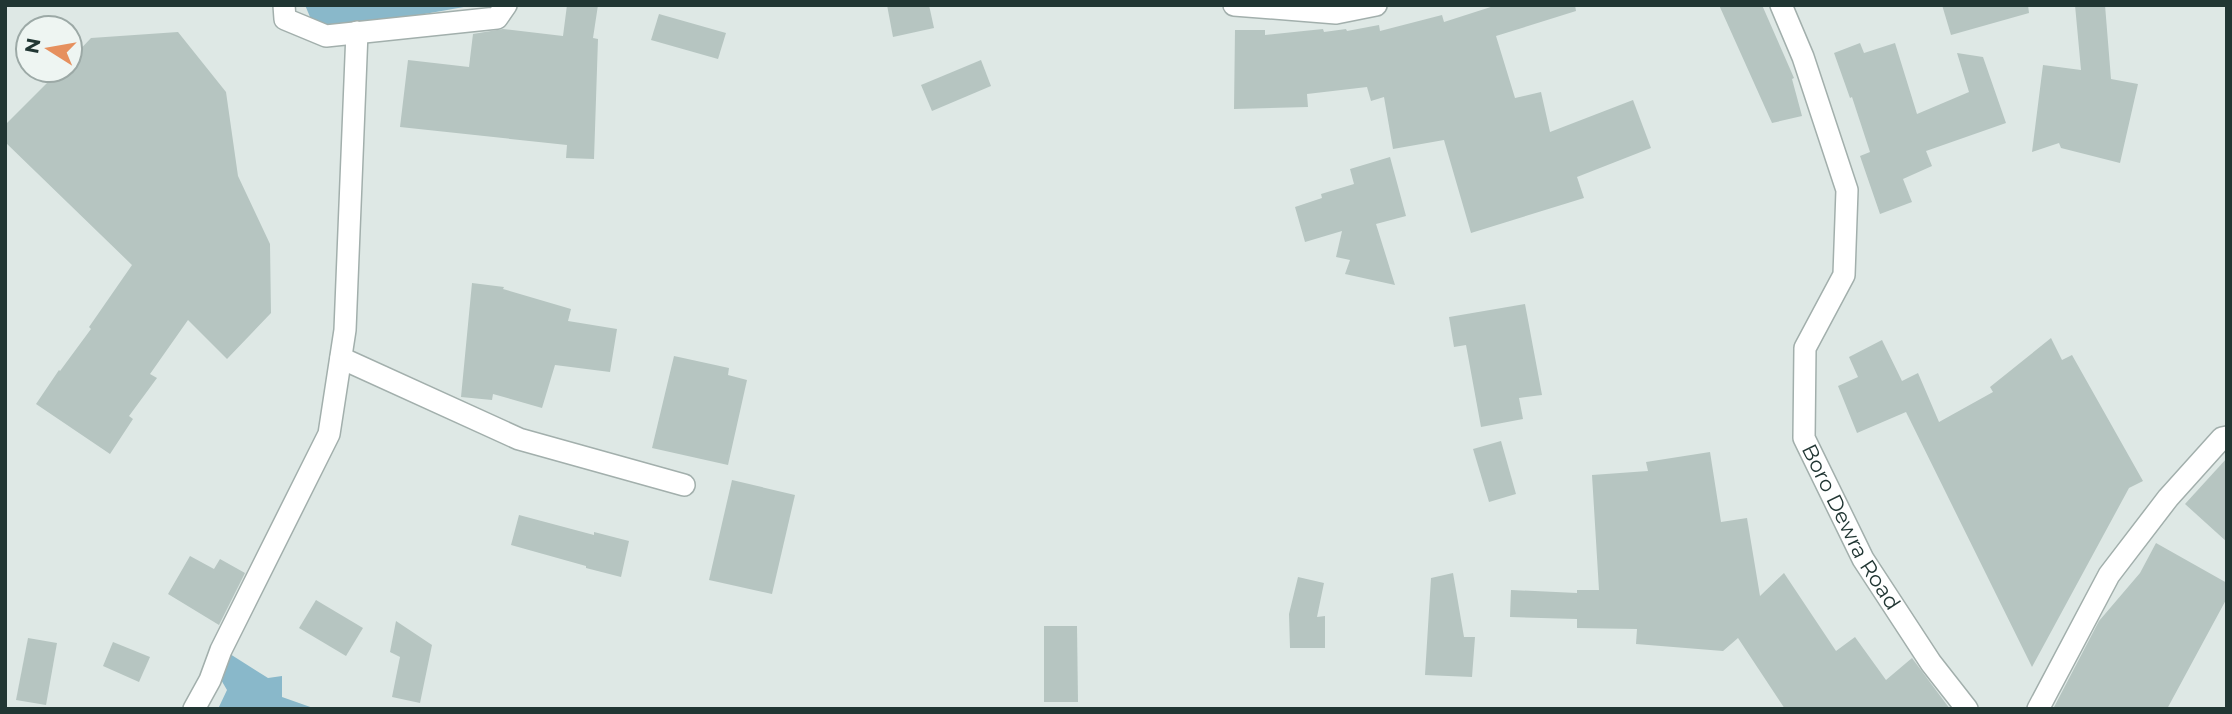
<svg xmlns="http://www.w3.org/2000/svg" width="2232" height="714" font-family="Montserrat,sans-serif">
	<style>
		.water { fill: #89b8ca }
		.building { fill: #b6c5c1 }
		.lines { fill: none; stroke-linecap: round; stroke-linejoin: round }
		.minor-casing { stroke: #a2afac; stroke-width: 24 }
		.minor { stroke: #fff; stroke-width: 21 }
		.labels { text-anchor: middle; stroke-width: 5; stroke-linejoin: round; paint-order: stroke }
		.street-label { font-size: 21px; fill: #213633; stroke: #eef5f2 }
	</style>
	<rect width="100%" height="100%" fill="#dee8e5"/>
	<!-- water -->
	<g class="water">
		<path d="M305 5H475L357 26 313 24Z"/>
		<path d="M230 654 268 678 282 676V697L316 709H218L227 690 220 678Z"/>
	</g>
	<!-- building -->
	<g class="building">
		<path d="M567 5H598L593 38 598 39 594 159 566 158 567 145 400 127 408 60 469 67 473 34 503 29 563 36Z"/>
		<path d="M887 5H929L934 28 893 37Z"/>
		<path d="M1497 5H1575L1576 11 1496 36 1515 98 1541 92 1550 132 1633 100 1651 148 1577 177 1584 198 1471 233 1444 140 1393 149 1384 97 1371 101 1367 87 1307 94 1308 107 1234 109 1235 30H1265V35L1323 29 1324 32 1346 29 1347 31 1379 25 1380 31 1442 15 1444 22Z"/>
		<path d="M1719 5H1762L1794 78 1792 79 1802 116 1772 123Z"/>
		<path d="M1942 5H2028L2029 13 1951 35Z"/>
		<path d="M2075 5H2105L2111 79 2138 84 2120 163 2061 148 2059 143 2032 152 2043 65 2081 70Z"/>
		<path d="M659 14 726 33 718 59 651 40Z"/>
		<path d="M178 32 226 92 238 176 270 244 271 313 227 359 188 320 150 374 157 378 129 416 133 419 110 454 36 404 59 370 60 371 91 329 89 327 132 265 5 142V125L60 70H70V60L91 38Z"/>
		<path d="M1860 43 1864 53 1895 43 1917 114 1969 92 1957 53 1983 57 2006 123 1926 151 1932 166 1903 179 1912 202 1880 214 1860 156 1870 152 1852 97 1850 98 1834 53Z"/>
		<path d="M981 60 991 86 932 111 921 85Z"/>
		<path d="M1390 157 1406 216 1376 224 1395 285 1345 274 1350 260 1336 257 1342 231 1305 242 1295 207 1322 198 1321 194 1354 184 1350 169Z"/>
		<path d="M472 283 504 287 503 289 571 309 568 321 617 329 610 372 555 365 542 408 493 394 492 400 461 397Z"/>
		<path d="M1525 304 1542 395 1519 398 1523 419 1481 427 1466 345 1454 347 1449 317Z"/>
		<path d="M2051 338 2062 360 2072 355 2143 481 2129 488 2032 667 1906 412 1857 433 1838 386 1858 377 1849 357 1882 340 1902 381 1918 373 1939 422 1993 392 1990 387Z"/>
		<path d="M674 356 729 368 728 375 747 380 728 465 652 448Z"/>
		<path d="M1501 441 1516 494 1489 502 1473 449Z"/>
		<path d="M1710 452 1721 522 1747 518 1760 596 1784 573 1836 651 1855 637 1886 680 1912 658 1950 709H1785L1738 638 1723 651 1636 644 1637 629 1577 628V619L1510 617 1511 590 1577 593V590H1599L1592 475 1648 471 1646 462Z"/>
		<path d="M2227 458V542L2185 504Z"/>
		<path d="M732 480 795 495 772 594 709 580Z"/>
		<path d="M519 515 594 535V532L629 541 621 577 586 568V566L511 545Z"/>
		<path d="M2156 543 2227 583V598L2167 709H2053L2099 621 2140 573Z"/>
		<path d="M190 556 214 569 220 559 245 573 219 625 168 594Z"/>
		<path d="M1453 573 1464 637H1475L1472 677 1425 675 1431 578Z"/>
		<path d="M1298 577 1324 583 1317 617 1325 616V648H1290L1289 614Z"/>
		<path d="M316 600 363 628 346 656 299 628Z"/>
		<path d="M396 621 432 645 420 703 392 697 400 657 390 652Z"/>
		<path d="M1044 626H1077L1078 702H1044Z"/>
		<path d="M28 638 57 643 46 705 16 700Z"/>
		<path d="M113 642 150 657 139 682 103 666Z"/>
	</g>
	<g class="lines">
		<defs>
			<g id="minor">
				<path d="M284 5 285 19 326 36 497 18 506 5"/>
				<path d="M1234 5 1336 13 1376 5"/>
				<path id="s1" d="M1781 5 1803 57 1847 190 1844 275 1805 348 1804 438 1863 559 1931 663 1967 709"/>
				<path d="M341 358 519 439 684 485"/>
				<path d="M194 709 210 680 221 650 329 434 345 330 357 32"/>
				<path d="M2038 709 2109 575 2168 498 2222 438 2227 437"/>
			</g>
		</defs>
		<!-- minor casing -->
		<use href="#minor" class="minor-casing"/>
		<!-- minor -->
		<use href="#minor" class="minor"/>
	</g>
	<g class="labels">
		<!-- street labels -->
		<g class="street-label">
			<text dy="7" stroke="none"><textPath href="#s1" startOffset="555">Boro Dewra Road</textPath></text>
		</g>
	</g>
	<!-- border -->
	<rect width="2232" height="714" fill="none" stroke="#213633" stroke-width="14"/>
	<!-- north arrow -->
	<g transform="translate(49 49) rotate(281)"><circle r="33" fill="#eef5f2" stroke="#9ca9a6" stroke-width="2"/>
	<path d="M0-5L12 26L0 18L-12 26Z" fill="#e6905e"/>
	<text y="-10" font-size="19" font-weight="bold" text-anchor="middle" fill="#213633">N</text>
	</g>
</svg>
